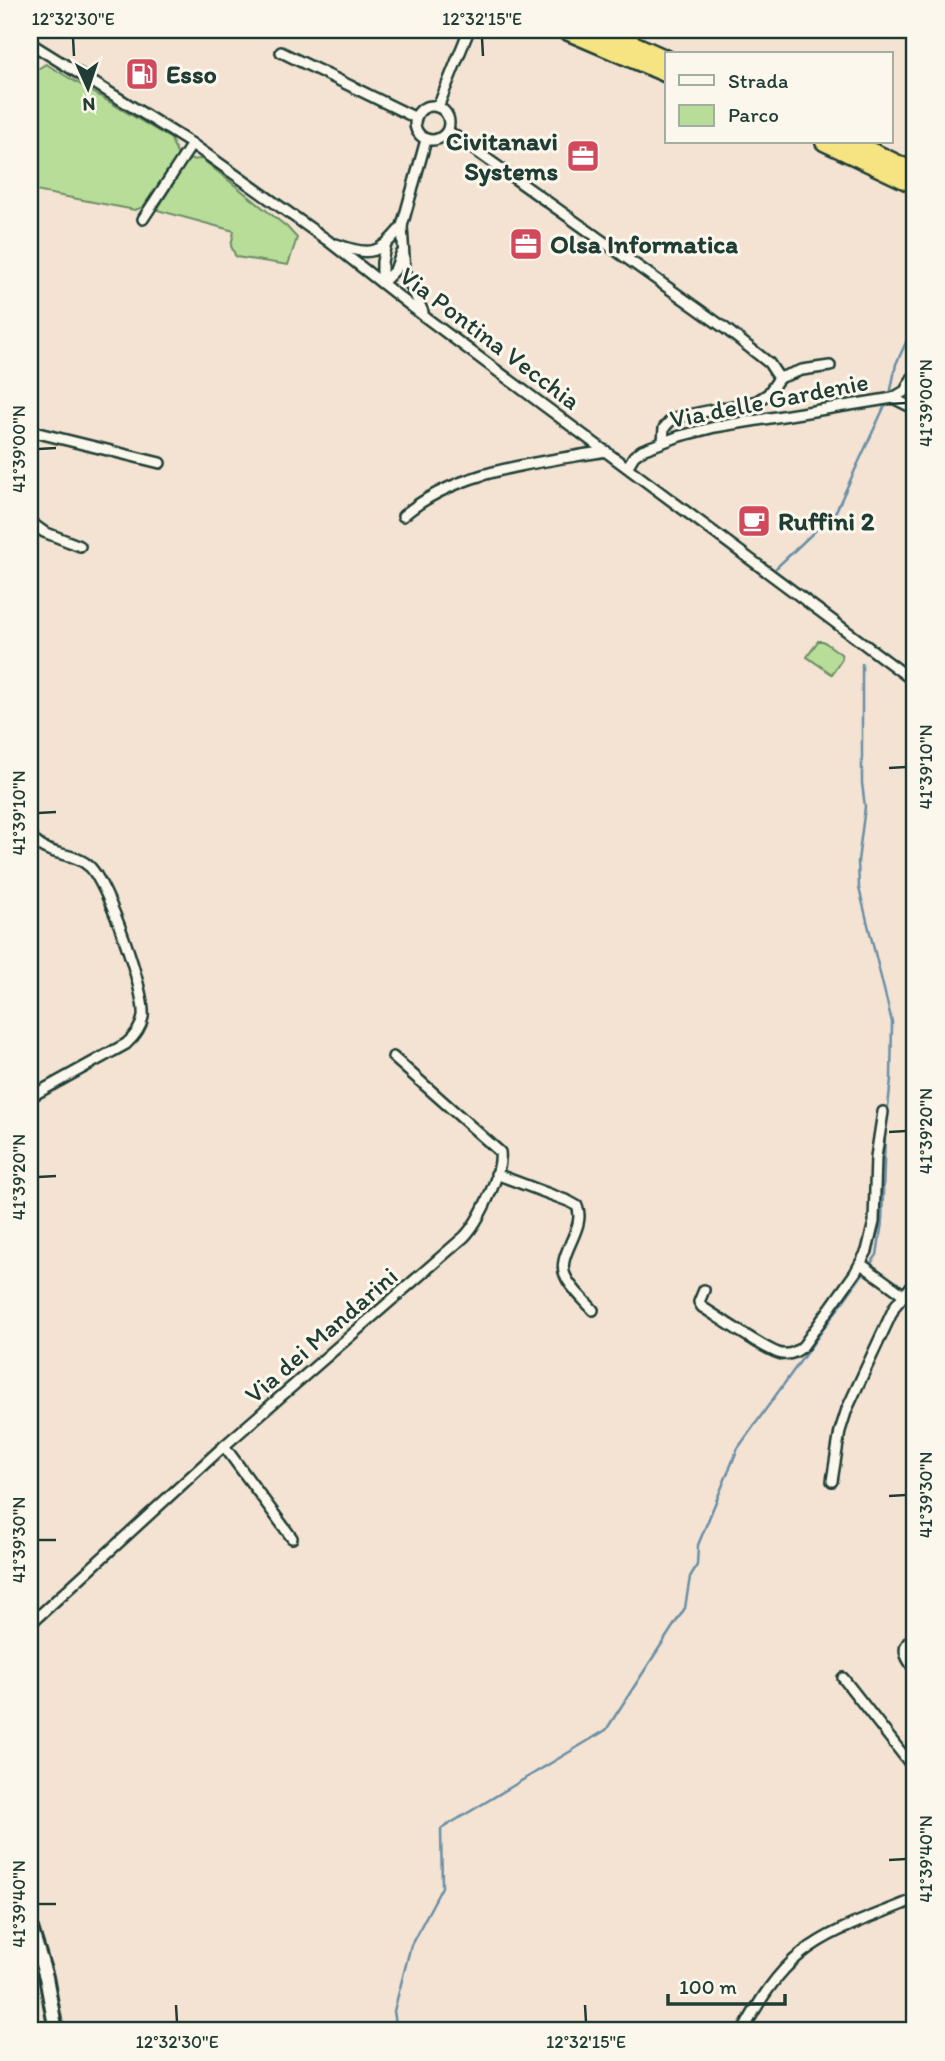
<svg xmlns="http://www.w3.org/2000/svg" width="945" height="2061" font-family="Itim,sans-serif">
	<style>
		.green { fill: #b7dd98; stroke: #6b8d66; stroke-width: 2 }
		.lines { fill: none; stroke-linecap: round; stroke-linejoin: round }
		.stream { stroke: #698fa7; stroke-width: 2.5 }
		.street-casing { stroke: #1f3d34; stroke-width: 14 }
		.secondary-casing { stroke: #1f3d34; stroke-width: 18 }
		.highway-casing { stroke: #1f3d34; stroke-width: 21 }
		.street { stroke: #fbf7ec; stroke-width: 9 }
		.secondary { stroke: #fbf7ec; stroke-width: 12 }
		.highway { stroke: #f6e381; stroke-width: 16 }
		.ticks { fill: none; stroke: #1f3d34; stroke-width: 2.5 }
		.labels { text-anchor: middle; stroke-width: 6; stroke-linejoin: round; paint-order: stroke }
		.poi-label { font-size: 26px; font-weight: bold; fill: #1f3d34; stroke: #fbf7ec; text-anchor: start }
		.street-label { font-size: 26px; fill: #1f3d34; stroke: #fbf7ec }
		.neatline { fill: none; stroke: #1f3d34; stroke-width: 2.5 }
		.ticks-label { font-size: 18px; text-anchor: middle; fill: #1f3d34 }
	</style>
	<rect width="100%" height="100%" fill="#f4e3d2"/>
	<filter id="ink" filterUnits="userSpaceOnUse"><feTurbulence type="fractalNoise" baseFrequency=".0143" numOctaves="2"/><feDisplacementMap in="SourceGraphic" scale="14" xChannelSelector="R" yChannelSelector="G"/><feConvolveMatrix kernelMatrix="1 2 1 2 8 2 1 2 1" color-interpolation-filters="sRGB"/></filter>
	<g filter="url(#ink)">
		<!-- green -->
		<g class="green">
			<path d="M46 64 171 139 178 156 143 207 135 210 30 190 31 73Z"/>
			<path d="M202 159 287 227 297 238 288 265 236 257 231 246 234 231 157 210 188 160Z"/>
			<path d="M818 641H823L841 654 842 659 832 674 807 657Z"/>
		</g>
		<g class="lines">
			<!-- stream -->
			<g class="stream">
				<path d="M890 395 896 364 915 323"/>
				<path d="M776 568 836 511 887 401"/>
				<path d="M862 664V783L865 807 858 861 859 888 892 1022 891 1079 885 1135 882 1222 877 1255 869 1266"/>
				<path d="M397 2031 394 2011 411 1945 442 1887 441 1829 606 1730 685 1608 690 1577 697 1565 698 1545 738 1448 865 1271"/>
			</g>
			<defs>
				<g id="street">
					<path d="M30 43 192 144 327 240 425 317 915 682"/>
					<path d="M281 52 416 118"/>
					<circle cx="432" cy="123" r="17"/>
					<path d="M438 107 469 30"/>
					<path d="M448 131 726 329 769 363 779 378 768 394 757 401 673 418 664 428 663 442"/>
					<path d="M143 219 192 144"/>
					<path d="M402 226 426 140"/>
					<path d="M336 244C371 257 380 254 402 226L405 273 423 312"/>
					<path d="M385 247 382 262V283L395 270 401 254"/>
					<path d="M779 378 802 370 830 366"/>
					<path d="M893 398 915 409"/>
					<path d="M30 431 160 463"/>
					<path d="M628 466 634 456 642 450 680 436 715 427 893 398 905 391 915 373"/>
					<path d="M403 516C457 469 538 463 606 451"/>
					<path d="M30 522 44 532 80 546"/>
					<path d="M30 835C44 858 73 850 90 867 108 885 146 992 143 1017 141 1028 134 1037 126 1044L30 1097"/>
					<path d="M496 1174 568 1201 577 1206C587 1228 556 1255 565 1275 570 1288 584 1299 593 1310"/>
					<path d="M861 1264 904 1295"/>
					<path d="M704 1290 699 1302 702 1307C717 1316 771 1354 783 1354 792 1355 798 1351 803 1346L855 1273 867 1251 874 1222 876 1157 883 1112"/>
					<path d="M224 1446 292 1538"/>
					<path d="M832 1481 840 1431 847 1409 895 1306 915 1282"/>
					<path d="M30 1624 224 1446 464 1237C478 1223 503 1173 500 1152L393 1057"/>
					<path d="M915 1636C899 1647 905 1657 915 1670"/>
					<path d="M843 1678 915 1770"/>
					<path d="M743 2031C758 2003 776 1973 802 1953 835 1927 877 1916 915 1899"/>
				</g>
				<path id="secondary" d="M30 1925 46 1977 56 2031"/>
				<g id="highway">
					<path d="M564 30 667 74"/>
					<path d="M602 30 667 59"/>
					<path d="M824 142 915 185"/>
					<path d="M852 142 915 172"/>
				</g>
			</defs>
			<!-- street casing -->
			<use href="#street" class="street-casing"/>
			<!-- secondary casing -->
			<use href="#secondary" class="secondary-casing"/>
			<!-- highway casing -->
			<use href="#highway" class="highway-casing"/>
			<!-- street -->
			<use href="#street" class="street"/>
			<!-- secondary -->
			<use href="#secondary" class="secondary"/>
			<!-- highway -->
			<use href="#highway" class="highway"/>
		</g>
	</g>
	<!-- ticks -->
	<path class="ticks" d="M73 38 74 56M482 38 483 56M889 404 906 403M38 449 56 448M889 768 906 767M38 813 56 812M889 1132 906 1131M38 1177 56 1176M889 1496 906 1495M38 1540H56M889 1860 906 1859M38 1904H56M176 2005 177 2022M585 2005 586 2022"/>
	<!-- icons -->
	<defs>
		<symbol id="fuel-square" viewBox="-11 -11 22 22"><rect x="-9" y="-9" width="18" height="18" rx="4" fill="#d1495b" stroke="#fbf7ec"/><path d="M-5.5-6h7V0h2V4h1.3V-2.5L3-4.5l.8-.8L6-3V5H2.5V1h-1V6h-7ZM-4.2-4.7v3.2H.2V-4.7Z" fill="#fff"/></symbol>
		<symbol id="office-square" viewBox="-11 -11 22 22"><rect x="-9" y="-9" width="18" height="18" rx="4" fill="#d1495b" stroke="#fbf7ec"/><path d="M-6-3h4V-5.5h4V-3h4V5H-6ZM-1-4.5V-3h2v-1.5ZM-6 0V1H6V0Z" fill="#fff"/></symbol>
		<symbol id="cafe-square" viewBox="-11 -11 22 22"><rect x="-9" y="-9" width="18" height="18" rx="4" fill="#d1495b" stroke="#fbf7ec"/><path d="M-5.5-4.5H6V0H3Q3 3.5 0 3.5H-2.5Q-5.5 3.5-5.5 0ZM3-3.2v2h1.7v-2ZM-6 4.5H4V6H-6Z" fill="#fff"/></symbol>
	</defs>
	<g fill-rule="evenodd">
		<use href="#fuel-square" x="123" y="55" width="38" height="38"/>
		<use href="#office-square" x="564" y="137" width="38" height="38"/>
		<use href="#office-square" x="507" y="225" width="38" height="38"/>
		<use href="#cafe-square" x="735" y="502" width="38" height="38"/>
	</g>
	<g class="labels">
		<!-- poi labels -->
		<g class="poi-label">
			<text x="166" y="83">Esso</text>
			<text x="558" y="150" text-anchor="end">Civitanavi<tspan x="558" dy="30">Systems</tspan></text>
			<text x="550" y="253">Olsa Informatica</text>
			<text x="778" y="530">Ruffini 2</text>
		</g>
		<!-- street labels -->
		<g class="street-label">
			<text transform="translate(490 338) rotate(37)" y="9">Via Pontina Vecchia</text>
			<text transform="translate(769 400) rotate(-11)" y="9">Via delle Gardenie</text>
			<text transform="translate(321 1335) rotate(-41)" y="9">Via dei Mandarini</text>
		</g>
	</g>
	<!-- margin -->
	<rect width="945" height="2061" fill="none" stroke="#fbf7ec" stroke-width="77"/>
	<!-- legend -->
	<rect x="665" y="52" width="228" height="91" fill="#fbf7ec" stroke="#a3ada2" stroke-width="2"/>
	<rect x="679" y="75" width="35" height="10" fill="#fbf7ec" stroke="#a3ada2" stroke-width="2"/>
	<text x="728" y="88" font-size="21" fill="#1f3d34">Strada</text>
	<rect x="679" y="105" width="35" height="21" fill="#b7dd98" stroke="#a3ada2" stroke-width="2"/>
	<text x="728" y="122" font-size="21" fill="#1f3d34">Parco</text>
	<!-- north arrow -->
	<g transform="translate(88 88) rotate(177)" stroke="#fbf7ec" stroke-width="5" paint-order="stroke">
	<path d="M0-5L12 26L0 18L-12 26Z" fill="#1f3d34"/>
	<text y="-10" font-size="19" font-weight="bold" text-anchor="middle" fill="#1f3d34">N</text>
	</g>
	<!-- scale -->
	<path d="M668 1994v10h117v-10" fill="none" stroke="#1f3d34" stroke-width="3.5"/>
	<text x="679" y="1994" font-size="21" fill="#1f3d34" stroke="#fbf7ec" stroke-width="5" paint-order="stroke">100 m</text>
	<rect x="38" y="38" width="868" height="1984" class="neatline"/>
	<g class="ticks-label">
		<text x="73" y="25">12°32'30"E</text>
		<text x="482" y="25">12°32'15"E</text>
		<text transform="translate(926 403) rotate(-90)" y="6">41°39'00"N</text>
		<text transform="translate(19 449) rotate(-90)" y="6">41°39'00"N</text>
		<text transform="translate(926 767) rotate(-90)" y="6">41°39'10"N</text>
		<text transform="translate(19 813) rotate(-90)" y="6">41°39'10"N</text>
		<text transform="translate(926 1131) rotate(-90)" y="6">41°39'20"N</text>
		<text transform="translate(19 1177) rotate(-90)" y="6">41°39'20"N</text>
		<text transform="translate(926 1495) rotate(-90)" y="6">41°39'30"N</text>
		<text transform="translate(19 1540) rotate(-90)" y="6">41°39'30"N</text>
		<text transform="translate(926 1859) rotate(-90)" y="6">41°39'40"N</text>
		<text transform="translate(19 1904) rotate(-90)" y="6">41°39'40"N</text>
		<text x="177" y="2048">12°32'30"E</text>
		<text x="586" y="2048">12°32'15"E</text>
	</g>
</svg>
